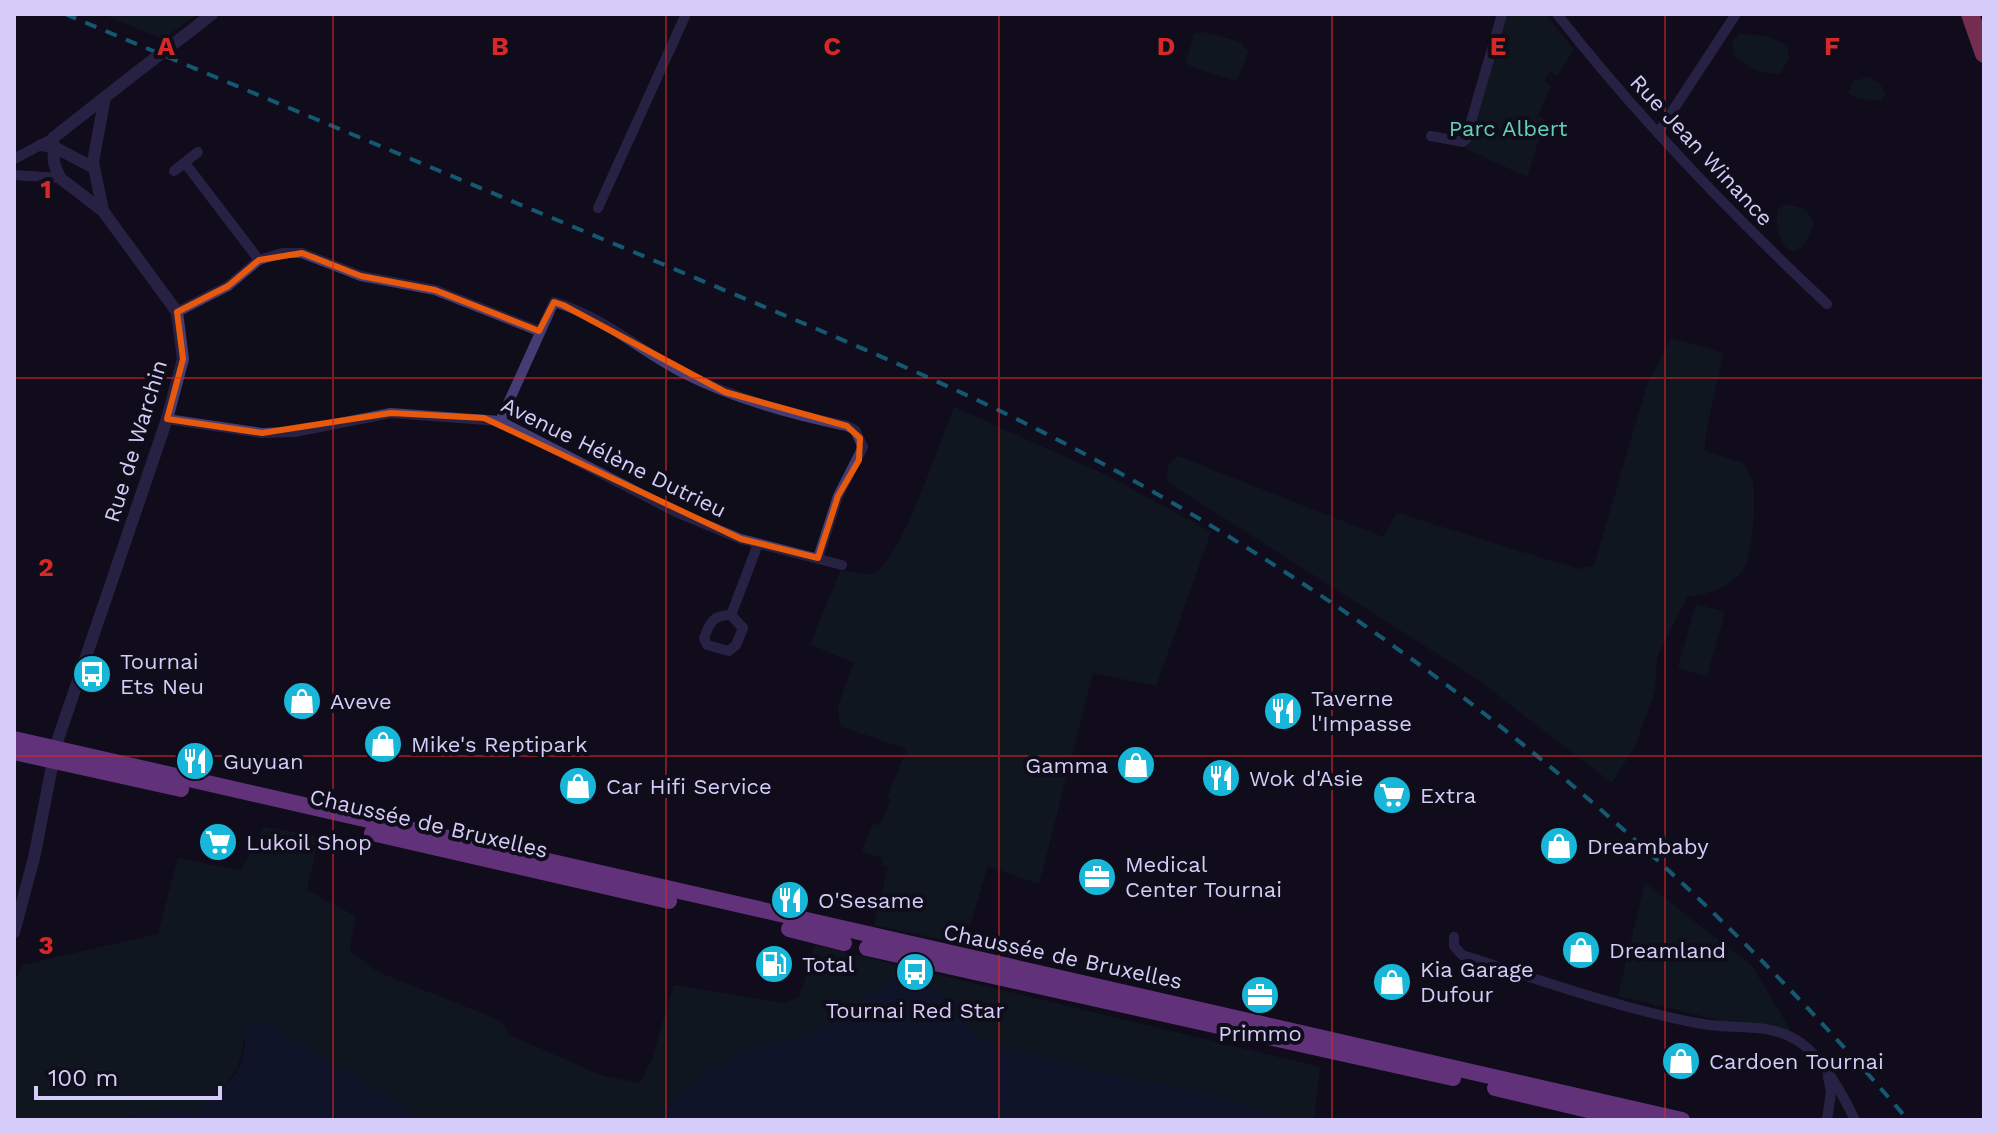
<svg xmlns="http://www.w3.org/2000/svg" width="1998" height="1134" font-family="'Work Sans',sans-serif">
	<style>
		.green { fill: #112324 }
		.water { fill: #111e3b }
		.lines { fill: none; stroke-linecap: round; stroke-linejoin: round }
		.minor { stroke: #443d75; stroke-width: 10 }
		.tertiary { stroke: #443d75; stroke-width: 12 }
		.primary { stroke: #c460ed; stroke-width: 16 }
		.motorway { stroke: #ec5591; stroke-width: 18 }
		.rail { stroke: #18b6d9; stroke-width: 4; stroke-dasharray: 12 10; stroke-linecap: butt }
		.tertiary-bridge { stroke: #443d75; stroke-width: 12 }
		.marked { fill: none; stroke: #e8590c; stroke-width: 6; stroke-linejoin: round }
		.grid { fill: none; stroke: #d62828; stroke-width: 2; stroke-opacity: 0.55 }
		.labels { text-anchor: middle; stroke-width: 8; stroke-linejoin: round; paint-order: stroke }
		.park-label { font-size: 22px; fill: #62d0bd; stroke: #100d1b }
		.street-label { font-size: 22px; fill: #d5ccf9; stroke: #100d1b }
		.poi-label { font-size: 22px; fill: #d5ccf9; stroke: #100d1b; text-anchor: start }
		.grid-label { font-size: 26px; text-anchor: middle; font-weight: bold; fill: #d62828; stroke: #100d1b; stroke-width: 8; stroke-linejoin: round; paint-order: stroke }
	</style>
	<rect width="100%" height="100%" fill="#100d1b"/>
	<!-- green -->
	<g class="green">
		<path d="M103 14H197L163 39Z"/>
		<path d="M1507 14H1545L1574 50 1557 76 1550 71 1544 81 1551 86 1538 115 1545 120 1527 177 1467 149Z"/>
		<path d="M1203 32 1240 42 1248 52 1238 78 1233 80 1189 66 1186 61 1194 34Z"/>
		<path d="M1740 34 1766 36 1787 46 1789 57 1780 74 1757 71 1735 56 1732 42Z"/>
		<path d="M1869 77 1880 84 1885 94 1881 101 1856 98 1848 93 1854 81Z"/>
		<path d="M1786 204 1805 209 1814 222C1811 229 1808 241 1803 246 1782 264 1774 224 1778 209Z"/>
		<path d="M1671 338 1723 353 1705 438V451L1743 463C1746 468 1750 473 1752 479 1757 495 1753 558 1742 571 1727 589 1708 594 1687 597L1657 656 1655 691 1635 746 1612 783 1477 679 1169 483C1165 470 1167 464 1178 456L1383 537 1397 513 1578 569 1594 566 1648 382Z"/>
		<path d="M954 407 1110 477 1211 532 1156 686 1093 673 1039 884 988 866 964 944 874 925 888 867 882 865V858L862 851 873 824 880 825 891 799 887 797 907 749 840 726 838 706 854 663 810 644 841 570C850 571 864 576 872 574 899 566 942 437 954 407Z"/>
		<path d="M1696 604 1725 612 1707 676 1678 668Z"/>
		<path d="M264 827 319 836 307 890 355 916 350 951 378 972 501 1021 509 1035 603 1076 640 1083 652 1059 674 985 783 1003 799 998 815 945 1320 1067 1314 1120H1282L1236 1101 1163 1083 1128 1079 983 1041 938 992 926 984 892 979 827 1024 788 1041 758 1046 670 1104 662 1120H427L265 1023 243 1040C243 1073 219 1095 192 1112L173 1108 112 1120H14V985L22 965 158 934 178 858 241 871Z"/>
		<path d="M1645 883 1752 966 1795 1038 1618 996Z"/>
	</g>
	<!-- water -->
	<g class="water">
		<path d="M892 979 926 984 938 992 983 1041 1128 1079 1163 1083 1236 1101 1282 1120H662C677 1088 726 1056 760 1046 783 1040 803 1037 825 1025 848 1012 869 993 892 979Z"/>
		<path d="M265 1023 427 1120H112L173 1108 192 1112C211 1100 238 1080 243 1057 245 1045 244 1038 249 1026Z"/>
	</g>
	<g class="lines">
		<!-- minor -->
		<g class="minor">
			<path d="M1557 14C1639 119 1730 213 1827 304"/>
			<path d="M1658 133 1736 14"/>
			<path d="M1431 136 1463 142 1466 139 1502 14"/>
			<path d="M14 159 48 141"/>
			<path d="M185 163 259 260"/>
			<path d="M174 171 198 152"/>
			<path d="M14 175 60 178"/>
			<path d="M598 208 686 14"/>
			<path d="M177 312 228 286 259 260 282 253H302L361 276 435 290 539 331"/>
			<path d="M167 419 262 433 294 432 391 413 500 421 678 513 741 539 842 565"/>
			<path d="M500 421 554 302C602 316 639 350 683 373 735 399 790 414 847 426L855 430 863 447 838 496 818 558"/>
			<path d="M731 615 743 628 736 645 729 651 707 645 704 638C710 622 713 615 731 615L758 544"/>
			<path d="M1454 937V946L1462 955C1540 980 1618 1008 1697 1023 1729 1030 1764 1022 1793 1038 1819 1051 1843 1095 1855 1120"/>
			<path d="M1827 1120 1831 1092 1828 1077"/>
		</g>
		<!-- tertiary -->
		<g class="tertiary">
			<path d="M197 26 212 14"/>
			<path d="M41 145 54 147 94 168"/>
			<path d="M103 211 93 162 105 97"/>
			<path d="M55 748 167 419 183 359 177 312 103 211 60 178 54 163 53 138 137 72"/>
			<path d="M14 932 34 858 53 761"/>
		</g>
		<!-- primary -->
		<g class="primary">
			<path d="M14 739 1682 1120"/>
			<path d="M14 752 181 789"/>
			<path d="M372 833 669 901"/>
			<path d="M789 929 844 943"/>
			<path d="M867 948 1453 1078"/>
			<path d="M1495 1088 1630 1120"/>
		</g>
		<!-- motorway -->
		<path class="motorway" d="M1970 14 1984 54"/>
		<!-- rail -->
		<path class="rail" d="M65 14C263 97 461 180 660 263 801 323 944 379 1079 451 1396 619 1675 847 1908 1120"/>
		<!-- tertiary-bridge -->
		<path class="tertiary-bridge" d="M137 72 197 26"/>
	</g>
	<!-- marked area -->
	<path d="M0 0H1998V1134H0ZM302 253 361 276 435 290 539 331 554 302 563 305 725 392 847 426 860 438 859 460 838 496 818 558 741 539 484 418 391 413 262 433 167 419 183 359 177 312 228 286 259 260Z" fill="#100d1b" fill-opacity=".55" fill-rule="evenodd"/>
	<path class="marked" d="M302 253 361 276 435 290 539 331 554 302 563 305 725 392 847 426 860 438 859 460 838 496 818 558 741 539 484 418 391 413 262 433 167 419 183 359 177 312 228 286 259 260Z"/>
	<!-- grid -->
	<path class="grid" d="M333 14V1120M666 14V1120M999 14V1120M1332 14V1120M1665 14V1120M14 378H1984M14 756H1984"/>
	<!-- icons -->
	<defs>
		<symbol id="bus-disc" viewBox="-11 -11 22 22"><circle r="9.5" fill="#18b6d9" stroke="#100d1b"/><path d="M-5-6H5V4H4V6H2V4H-2V6H-4V4H-5ZM-3.5-4V0h7V-4ZM-3.5 1.2v1.5H-2V1.2ZM2 1.2v1.5H3.5V1.2Z" fill="#fff"/></symbol>
		<symbol id="shop-disc" viewBox="-11 -11 22 22"><circle r="9.5" fill="#18b6d9" stroke="#100d1b"/><path d="M-5-2.5h2.3a2.7 3.5 0 0 1 5.4 0H5L5.5 6h-11ZM-1.5-2.5h3a1.5 2.3 0 0 0-3 0Z" fill="#fff"/></symbol>
		<symbol id="restaurant-disc" viewBox="-11 -11 22 22"><circle r="9.5" fill="#18b6d9" stroke="#100d1b"/><path d="M-5-6h1v4h1v-4h1v4h1v-4h1v5L-1.5 .5V6h-2V.5L-5-1ZM5-6V6H3V1.5H1.5Q1.5-4 5-6Z" fill="#fff"/></symbol>
		<symbol id="supermarket-disc" viewBox="-11 -11 22 22"><circle r="9.5" fill="#18b6d9" stroke="#100d1b"/><path d="M-6-5.5h2.5l.6 2H6L4.5 2H-2.5L-4.4-4H-6ZM-1.5 3.2a1.3 1.3 0 1 0 .1 0ZM3 3.2a1.3 1.3 0 1 0 .1 0Z" fill="#fff"/></symbol>
		<symbol id="office-disc" viewBox="-11 -11 22 22"><circle r="9.5" fill="#18b6d9" stroke="#100d1b"/><path d="M-6-3h4V-5.5h4V-3h4V5H-6ZM-1-4.5V-3h2v-1.5ZM-6 0V1H6V0Z" fill="#fff"/></symbol>
		<symbol id="fuel-disc" viewBox="-11 -11 22 22"><circle r="9.5" fill="#18b6d9" stroke="#100d1b"/><path d="M-5.5-6h7V0h2V4h1.3V-2.5L3-4.5l.8-.8L6-3V5H2.5V1h-1V6h-7ZM-4.2-4.7v3.2H.2V-4.7Z" fill="#fff"/></symbol>
	</defs>
	<g fill-rule="evenodd">
		<use href="#bus-disc" x="70" y="652" width="44" height="44"/>
		<use href="#shop-disc" x="280" y="679" width="44" height="44"/>
		<use href="#restaurant-disc" x="1261" y="689" width="44" height="44"/>
		<use href="#shop-disc" x="361" y="722" width="44" height="44"/>
		<use href="#restaurant-disc" x="173" y="739" width="44" height="44"/>
		<use href="#shop-disc" x="1114" y="743" width="44" height="44"/>
		<use href="#restaurant-disc" x="1199" y="756" width="44" height="44"/>
		<use href="#shop-disc" x="556" y="764" width="44" height="44"/>
		<use href="#supermarket-disc" x="1370" y="773" width="44" height="44"/>
		<use href="#supermarket-disc" x="196" y="820" width="44" height="44"/>
		<use href="#shop-disc" x="1537" y="824" width="44" height="44"/>
		<use href="#office-disc" x="1075" y="855" width="44" height="44"/>
		<use href="#restaurant-disc" x="768" y="878" width="44" height="44"/>
		<use href="#shop-disc" x="1559" y="928" width="44" height="44"/>
		<use href="#fuel-disc" x="752" y="942" width="44" height="44"/>
		<use href="#bus-disc" x="893" y="950" width="44" height="44"/>
		<use href="#shop-disc" x="1370" y="960" width="44" height="44"/>
		<use href="#office-disc" x="1238" y="973" width="44" height="44"/>
		<use href="#shop-disc" x="1659" y="1039" width="44" height="44"/>
	</g>
	<g class="labels">
		<!-- park labels -->
		<g class="park-label">
			<text x="1508" y="136">Parc Albert</text>
		</g>
		<!-- street labels -->
		<g class="street-label">
			<text transform="translate(1702 150) rotate(47)" y="8">Rue Jean Winance</text>
			<text transform="translate(135 441) rotate(-73)" y="8">Rue de Warchin</text>
			<text transform="translate(614 457) rotate(26)" y="8">Avenue Hélène Dutrieu</text>
			<text transform="translate(429 823) rotate(13)" y="8">Chaussée de Bruxelles</text>
			<text transform="translate(1063 956) rotate(12)" y="8">Chaussée de Bruxelles</text>
		</g>
		<!-- poi labels -->
		<g class="poi-label">
			<text x="120" y="669">Tournai<tspan x="120" dy="25">Ets Neu</tspan></text>
			<text x="1311" y="706">Taverne<tspan x="1311" dy="25">l'Impasse</tspan></text>
			<text x="330" y="709">Aveve</text>
			<text x="411" y="752">Mike's Reptipark</text>
			<text x="223" y="769">Guyuan</text>
			<text x="1108" y="773" text-anchor="end">Gamma</text>
			<text x="1249" y="786">Wok d'Asie</text>
			<text x="606" y="794">Car Hifi Service</text>
			<text x="1420" y="803">Extra</text>
			<text x="246" y="850">Lukoil Shop</text>
			<text x="1587" y="854">Dreambaby</text>
			<text x="1125" y="872">Medical<tspan x="1125" dy="25">Center Tournai</tspan></text>
			<text x="818" y="908">O'Sesame</text>
			<text x="1609" y="958">Dreamland</text>
			<text x="802" y="972">Total</text>
			<text x="1420" y="977">Kia Garage<tspan x="1420" dy="25">Dufour</tspan></text>
			<text x="915" y="1018" text-anchor="middle">Tournai Red Star</text>
			<text x="1260" y="1041" text-anchor="middle">Primmo</text>
			<text x="1709" y="1069">Cardoen Tournai</text>
		</g>
	</g>
	<g class="grid-label">
		<text x="166" y="55">A</text>
		<text x="500" y="55">B</text>
		<text x="832" y="55">C</text>
		<text x="1166" y="55">D</text>
		<text x="1498" y="55">E</text>
		<text x="1832" y="55">F</text>
		<text x="46" y="198">1</text>
		<text x="46" y="576">2</text>
		<text x="46" y="954">3</text>
	</g>
	<!-- border -->
	<rect width="1998" height="1134" fill="none" stroke="#d5ccf9" stroke-width="32"/>
	<!-- scale -->
	<path d="M36 1086v12h184v-12" fill="none" stroke="#d5ccf9" stroke-width="4"/>
	<text x="48" y="1086" font-size="24" fill="#d5ccf9" stroke="#100d1b" stroke-width="6" paint-order="stroke">100 m</text>
</svg>
